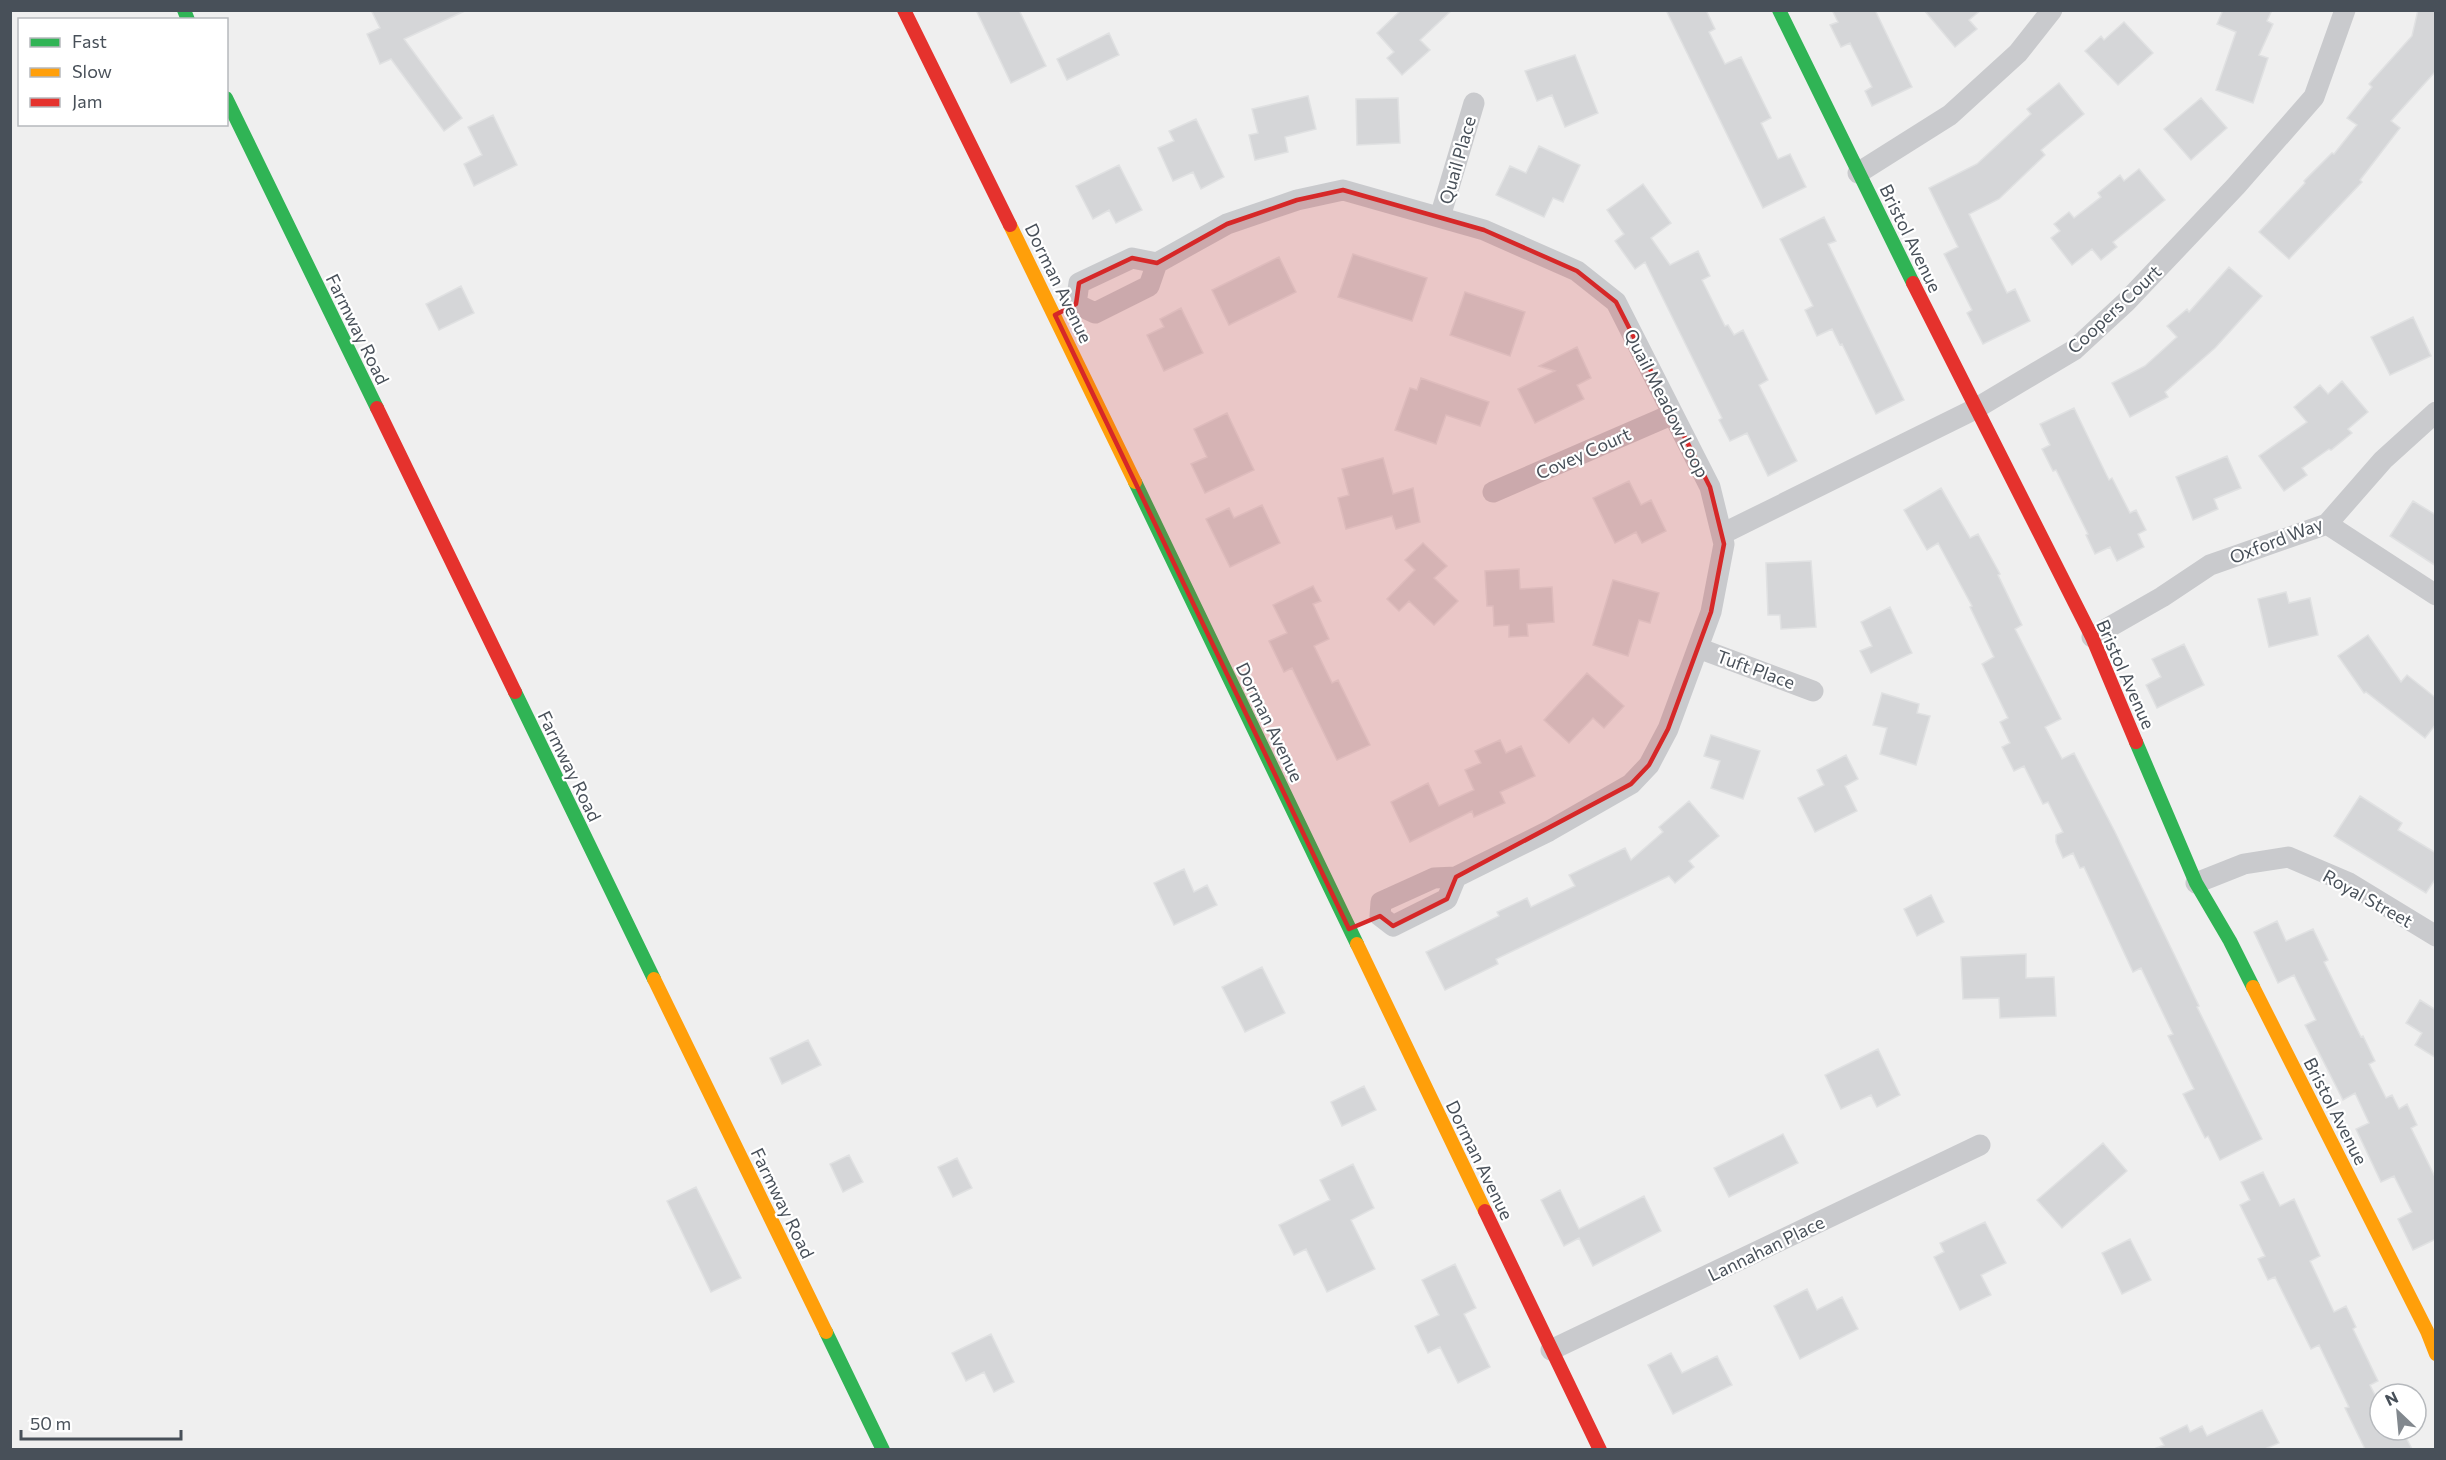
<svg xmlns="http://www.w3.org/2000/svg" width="2446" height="1460" font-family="Commissioner,sans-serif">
<rect width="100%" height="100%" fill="#efefef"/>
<path fill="#d5d6d8" stroke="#e0e1e2" stroke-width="1.5" d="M371,10H467L404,39L462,118L444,131L391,59L380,64L367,34L380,28Z
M976,10H1019L1046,66L1011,83Z
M1401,10H1452L1420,40L1430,50L1402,75L1387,58L1394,52L1377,33Z
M1666,10H1706L1715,29L1709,32L1725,64L1741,57L1771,118L1761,123L1778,159L1790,154L1806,187L1763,208Z
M1832,10H1875L1912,87L1872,106L1865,91L1872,87L1850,43L1841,47L1830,25L1838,22Z
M1924,10H1981L1969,20L1977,29L1955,47Z
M2223,10H2272L2267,21L2273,24L2259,55L2268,58L2253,103L2216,90L2236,32L2217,24Z
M2418,10H2435V72L2391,121L2400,128L2360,180L2362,182L2289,259L2259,232L2305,183L2304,181L2332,153L2334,154L2357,125L2347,118L2372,87L2369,84L2412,36Z
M2124,22L2153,53L2118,85L2085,51L2101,36L2104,40Z
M1109,33L1119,55L1067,80L1057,59Z
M1575,55L1598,113L1565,127L1552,95L1537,101L1525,71Z
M2059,83L2084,114L2041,150L2045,155L1999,199L1969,214L2007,293L2015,289L2030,321L1983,344L1967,313L1972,310L1944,254L1958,247L1929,188L1977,164L2031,114L2027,109Z
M1308,96L1316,129L1285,137L1288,152L1255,160L1249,135L1258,133L1252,109Z
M1398,98L1400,143L1357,145L1356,99Z
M2201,98L2227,128L2191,160L2164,129Z
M493,115L517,165L474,186L464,164L482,155L468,127Z
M1196,119L1224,177L1201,189L1193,172L1173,181L1158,148L1174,141L1169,131Z
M1539,146L1580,165L1563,202L1553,198L1544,217L1496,195L1510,166L1526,173Z
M1119,165L1142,210L1116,223L1109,210L1093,219L1076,186Z
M2139,169L2165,200L2113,242L2117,247L2101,260L2092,249L2072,265L2051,238L2060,231L2054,224L2069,212L2074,218L2101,197L2098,193L2120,175L2124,181Z
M1643,184L1671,223L1651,238L1670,265L1698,251L1710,276L1702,280L1725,326L1728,325L1734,335L1743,330L1768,380L1759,385L1797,461L1768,476L1747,433L1730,441L1719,420L1722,418L1645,262L1635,269L1615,241L1624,234L1607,210Z
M1824,217L1836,241L1828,244L1904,400L1876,414L1842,344L1840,345L1832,329L1817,336L1805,310L1813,306L1780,239Z
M1353,254L1427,278L1412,321L1338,297Z
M1279,257L1296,292L1229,325L1212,290Z
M2229,267L2262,296L2215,348L2165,392L2168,397L2130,417L2112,383L2145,366L2177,337L2167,326L2187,309L2189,312Z
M461,286L474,313L439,330L426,304Z
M1465,292L1525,312L1510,356L1450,335Z
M1181,308L1203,353L1164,371L1147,335L1164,327L1160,319Z
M2413,317L2431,356L2390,375L2371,337Z
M1577,347L1591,378L1577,385L1584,399L1535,423L1518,389L1555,371L1539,366Z
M1421,378L1489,402L1480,426L1446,415L1436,444L1395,430L1410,388L1417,390Z
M2342,381L2368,412L2348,429L2352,433L2331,450L2329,449L2302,468L2307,475L2284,491L2259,456L2307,422L2294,407L2320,385L2328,394Z
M2074,408L2109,480L2112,478L2130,513L2136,510L2146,530L2138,534L2144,547L2117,561L2110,547L2095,554L2086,535L2088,534L2056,470L2053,471L2042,449L2050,445L2040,424Z
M1227,413L1254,470L1205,493L1191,464L1207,457L1194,429Z
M2227,456L2241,488L2214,499L2218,509L2193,520L2176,477Z
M1383,458L1393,494L1413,488L1420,522L1396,529L1392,516L1346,529L1338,498L1349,495L1342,469Z
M1629,481L1641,505L1651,500L1666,531L1642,543L1636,532L1615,543L1593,498Z
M1941,488L1970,538L1978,534L2000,574L1998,575L2022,625L2015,629L2061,719L2045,727L2062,759L2074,753L2115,832L2199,1006L2197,1007L2262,1139L2220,1160L2208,1136L2205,1138L2183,1094L2194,1089L2168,1036L2173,1034L2141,968L2133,972L2084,867L2080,868L2073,853L2063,858L2056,842V835L2063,832L2048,802L2043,804L2024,766L2014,771L2002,747L2010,743L2000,722L2008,718L1982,664L1994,657L1970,607L1972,606L1938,543L1927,550L1904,510Z
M2413,501L2436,515V566L2390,536Z
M1262,505L1280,543L1230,567L1206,519L1229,508L1234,518Z
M1423,543L1447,566L1434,578L1458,601L1434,625L1409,601L1399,611L1387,599L1415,570L1405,560Z
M1811,561L1816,627L1781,629L1780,615H1768L1766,563Z
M1519,569L1520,589L1552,587L1554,622L1527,624L1528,636L1509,637V625L1494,626L1493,606H1487L1485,571Z
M1613,580L1659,593L1650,623L1639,620L1628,656L1593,645Z
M1313,586L1321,601L1313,604L1329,639L1314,646L1332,683L1338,680L1370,745L1337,760L1292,668L1284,672L1269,641L1287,633L1273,605Z
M2286,592L2289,603L2310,598L2318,635L2269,647L2258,599Z
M1890,607L1912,653L1871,673L1860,651L1872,646L1861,622Z
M2368,635L2401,682L2407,675L2436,698V724L2425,738L2366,692L2364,693L2338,656Z
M2184,644L2204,685L2157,708L2146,685L2161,677L2152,659Z
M1587,673L1624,706L1604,728L1593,718L1569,743L1544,720Z
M1882,693L1919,704L1917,713L1930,716L1916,765L1880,754L1887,728L1873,725Z
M1711,735L1760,751L1743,799L1711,788L1720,761L1704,756Z
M1500,740L1506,753L1521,746L1535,776L1500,792L1505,803L1474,817L1472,811L1410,842L1391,802L1428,783L1439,806L1474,790L1465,770L1481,763L1475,751Z
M1846,755L1858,779L1845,786L1857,811L1815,832L1798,798L1824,785L1817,770Z
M2360,796L2402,823L2398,830L2436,853V878L2426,893L2334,836Z
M1689,801L1719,836L1689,861L1694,867L1675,883L1669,876L1496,959L1498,964L1445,990L1426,952L1499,916L1497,912L1527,898L1531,907L1575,886L1569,875L1625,848L1631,860L1663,832L1659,827Z
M1184,869L1194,892L1207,885L1217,905L1174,925L1154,883Z
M1931,895L1944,922L1917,936L1904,909Z
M2277,921L2286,941L2313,929L2328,960L2324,962L2361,1037L2363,1036L2375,1061L2369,1064L2386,1098L2392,1095L2399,1109L2407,1104L2417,1125L2411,1128L2436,1179V1239L2413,1250L2398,1219L2412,1212L2394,1176L2381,1182L2356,1129L2369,1123L2355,1093L2343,1100L2305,1025L2316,1020L2294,975L2278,983L2254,932Z
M2026,954V978L2054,977L2056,1016L2000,1018L1999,998L1963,999L1961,957Z
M1262,967L1285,1013L1245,1032L1222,987Z
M2420,1000L2436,1010V1058L2415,1045L2422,1033L2406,1023Z
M808,1040L821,1065L782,1084L770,1058Z
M1878,1049L1900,1095L1877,1107L1871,1095L1841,1109L1825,1075Z
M1364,1086L1376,1110L1342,1126L1331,1102Z
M1783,1134L1798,1163L1729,1197L1714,1168Z
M2103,1143L2127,1171L2062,1228L2037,1200Z
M849,1155L863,1182L843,1192L830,1164Z
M957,1158L972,1188L953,1197L938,1167Z
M1353,1164L1374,1208L1351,1220L1375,1269L1327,1292L1306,1249L1294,1255L1279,1225L1330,1200L1320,1180Z
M2263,1172L2280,1206L2294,1199L2320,1256L2310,1261L2334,1312L2346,1306L2356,1327L2353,1329L2378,1381L2370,1385L2380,1405V1430H2402L2412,1449H2365L2345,1408L2349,1407L2319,1345L2311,1349L2275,1277L2268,1280L2258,1259L2265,1256L2240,1205L2250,1200L2241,1182Z
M696,1187L741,1278L711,1292L667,1201Z
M1560,1190L1579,1229L1644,1196L1661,1231L1593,1266L1579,1238L1564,1246L1541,1200Z
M1985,1222L2006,1263L1981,1275L1991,1295L1960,1310L1934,1257L1944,1252L1940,1243Z
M2130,1239L2151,1280L2122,1294L2102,1253Z
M1455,1264L1476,1308L1464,1314L1490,1367L1458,1383L1440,1347L1428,1353L1415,1326L1439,1315L1422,1280Z
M1807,1289L1817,1310L1842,1297L1858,1329L1800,1359L1774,1306Z
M991,1334L1014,1382L994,1392L984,1372L966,1381L952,1353Z
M1671,1353L1682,1373L1717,1356L1732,1385L1673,1414L1648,1365Z
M2262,1410L2279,1443L2265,1449H2154L2164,1445L2160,1438L2187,1425L2190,1432L2202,1426L2207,1436Z"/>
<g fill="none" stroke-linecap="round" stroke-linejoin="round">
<path stroke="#c9cacd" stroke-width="21" d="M1858,173L1950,115L2018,53L2052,10
M1440,217L1474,103
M1132,258L1157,263L1149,286L1095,313L1076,304L1079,283Z
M1157,263L1227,224L1297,200L1343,190L1484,230L1577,271L1616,302L1710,487L1724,544L1711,612L1668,729L1649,765L1631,784L1549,831L1456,877
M1493,492L1673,414
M2327,524L2436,595
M1722,534L1975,409L2074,350L2126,302L2236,186L2314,97L2345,10
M2092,637L2162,597L2210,565L2327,524L2383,460L2436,412
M1698,648L1813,691
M1456,877L1447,899L1393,926L1380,916L1381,902L1434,878Z
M2196,883L2244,864L2288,857L2349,883L2436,936
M1551,1350L1980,1145"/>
<path stroke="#30b455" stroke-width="14" d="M184,10L188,20
M1779,10L1913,283
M226,98L377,408
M1135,482L1357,944
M515,692L654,979
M2136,742L2196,883L2230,941L2253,987
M826,1332L883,1450"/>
<path stroke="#ff9f0a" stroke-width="14" d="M1010,225L1135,482
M1357,944L1485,1211
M654,979L826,1332
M2253,987L2427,1331L2436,1354"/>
<path stroke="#e5322d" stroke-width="14" d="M904,10L1010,225
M1913,283L2092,637L2136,742
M377,408L515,692
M1485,1211L1600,1450"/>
</g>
<path fill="#d62828" fill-opacity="0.2" stroke="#d62828" stroke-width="4.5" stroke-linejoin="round" d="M1343,190L1484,230L1577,271L1616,302L1710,487L1724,544L1711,612L1668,729L1649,765L1631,784L1456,877L1447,899L1393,926L1380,916L1349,929L1055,315L1076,304L1079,283L1132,258L1157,263L1227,224L1297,200Z"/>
<g text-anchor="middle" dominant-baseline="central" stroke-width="4.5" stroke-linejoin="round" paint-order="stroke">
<g font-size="18" fill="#485059" stroke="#fff">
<text transform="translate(1457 160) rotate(-74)">Quail Place</text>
<text transform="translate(1911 238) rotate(64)">Bristol Avenue</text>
<text transform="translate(1059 283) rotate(64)">Dorman Avenue</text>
<text transform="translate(2114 309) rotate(-43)">Coopers Court</text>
<text transform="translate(358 329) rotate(64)">Farmway Road</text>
<text transform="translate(1667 403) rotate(63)">Quail Meadow Loop</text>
<text transform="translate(1583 453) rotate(-24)">Covey Court</text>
<text transform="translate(2276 540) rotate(-21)">Oxford Way</text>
<text transform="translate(1756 669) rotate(20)">Tuft Place</text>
<text transform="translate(2126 674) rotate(66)">Bristol Avenue</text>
<text transform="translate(1270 722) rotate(64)">Dorman Avenue</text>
<text transform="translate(570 766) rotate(64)">Farmway Road</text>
<text transform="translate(2368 898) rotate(29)">Royal Street</text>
<text transform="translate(2336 1111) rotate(63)">Bristol Avenue</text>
<text transform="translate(1480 1160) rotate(64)">Dorman Avenue</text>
<text transform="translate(783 1203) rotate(64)">Farmway Road</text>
<text transform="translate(1766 1248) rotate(-26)">Lannahan Place</text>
</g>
</g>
<rect width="2446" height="1460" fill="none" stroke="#485059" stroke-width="24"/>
<rect x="18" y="18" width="210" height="108" fill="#ffffff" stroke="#b6b9bd" stroke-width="1.5"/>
<rect x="30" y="38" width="30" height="9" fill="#30b455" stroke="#b6b9bd" stroke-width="1.5"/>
<text x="72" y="48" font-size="18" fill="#485059">Fast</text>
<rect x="30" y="68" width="30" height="9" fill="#ff9f0a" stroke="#b6b9bd" stroke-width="1.5"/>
<text x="72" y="78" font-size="18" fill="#485059">Slow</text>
<rect x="30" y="98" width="30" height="9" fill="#e5322d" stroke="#b6b9bd" stroke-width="1.5"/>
<text x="72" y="108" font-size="18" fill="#485059">Jam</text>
<g transform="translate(2398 1412) rotate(334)"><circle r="28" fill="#ffffff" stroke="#b6b9bd" stroke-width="1.5"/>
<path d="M0-4.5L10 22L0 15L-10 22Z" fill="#82888e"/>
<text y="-9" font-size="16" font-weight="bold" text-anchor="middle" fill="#485059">N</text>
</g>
<path d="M21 1430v9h160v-9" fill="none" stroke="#485059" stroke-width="3"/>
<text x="30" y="1430" font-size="18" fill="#485059" stroke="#ffffff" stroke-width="4.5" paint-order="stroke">50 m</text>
</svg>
